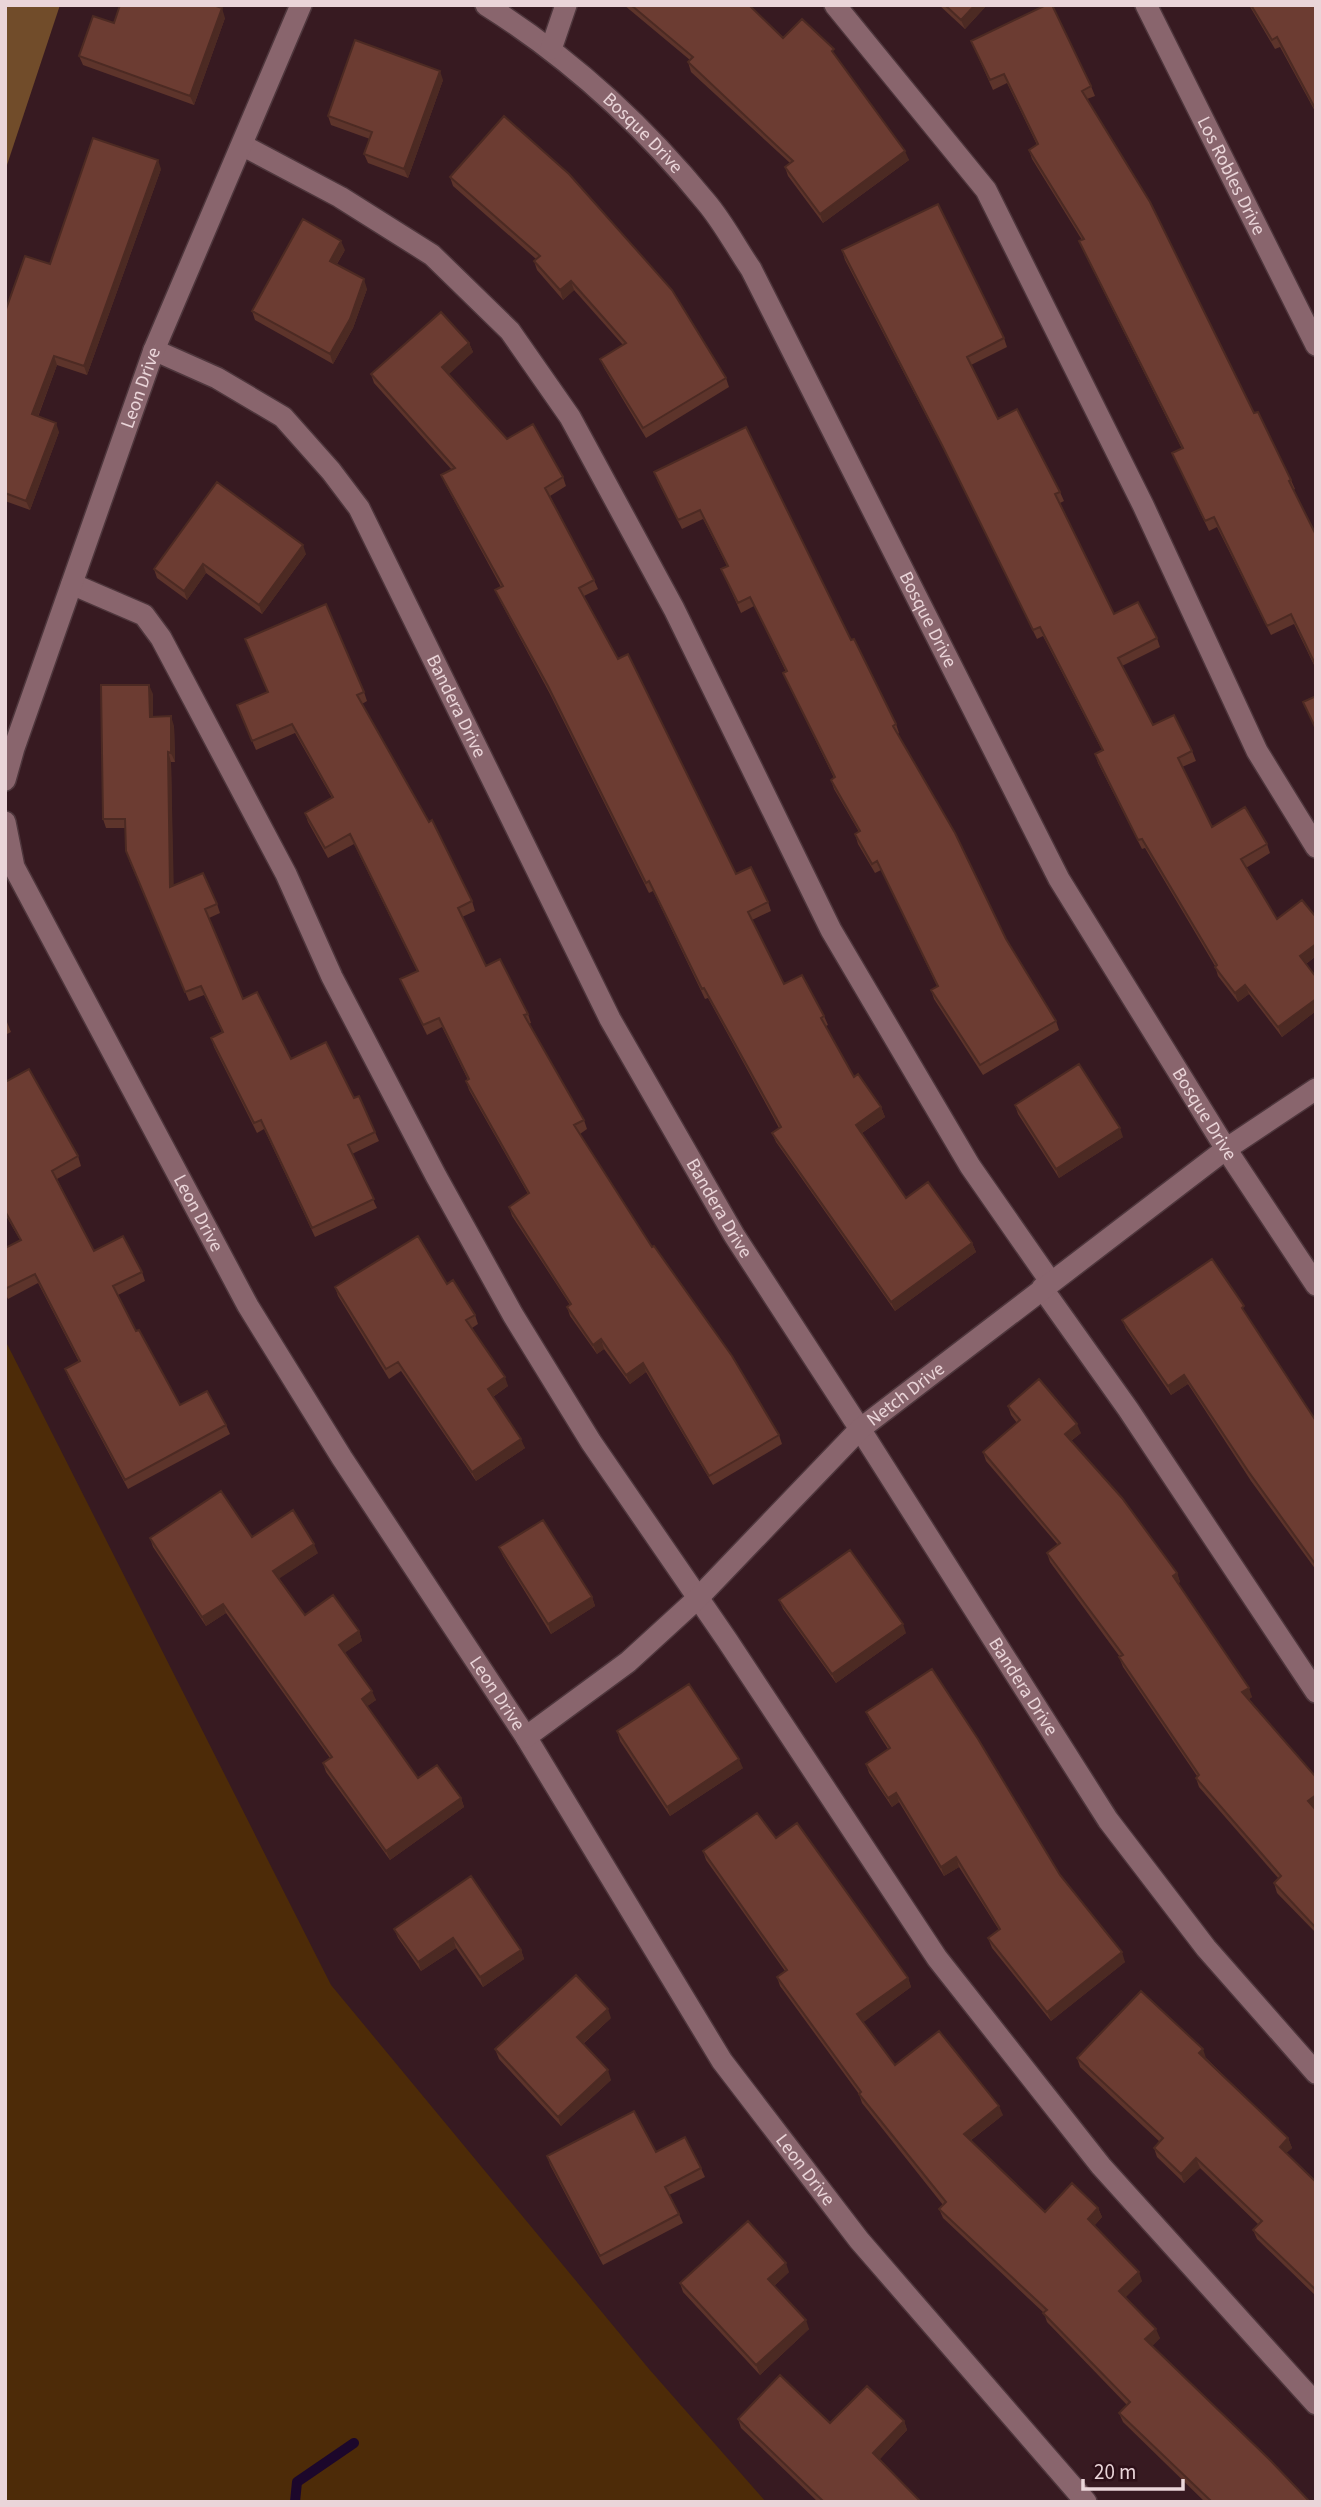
<svg xmlns="http://www.w3.org/2000/svg" width="1321" height="2507" font-family="'Source Sans 3',sans-serif">
<rect width="100%" height="100%" fill="#371a21"/>
<path fill="#4d2b08" d="M5,1340L331,1985L649,2369L766,2502H5Z"/>
<path fill="#714c2a" d="M5,5H60L5,171Z"/>
<g fill="none" stroke-linecap="round" stroke-linejoin="round">
<path stroke="#1c072b" stroke-width="10" d="M295,2502L297,2482L354,2443"/>
<defs>
<g id="minor">
<path id="s1" d="M486,5C570,58 644,126 706,202C723,222 736,247 751,269L1059,879L1226,1149L1316,1285"/>
<path d="M835,5L986,190L1143,505L1257,751L1316,847"/>
<path id="s2" d="M1146,5L1316,345"/>
<path d="M551,49L566,5"/>
<path d="M242,145L340,197L432,255L510,331L570,417L674,609L831,930L970,1166L1050,1281"/>
<path id="s3" d="M154,350L217,378L283,417L331,471L359,508L610,1019L734,1235L860,1429L1108,1820L1206,1948L1316,2073"/>
<path d="M72,584L144,615L161,638L286,874L332,977L436,1176L513,1315L591,1442L727,1640L937,1958L1101,2166L1316,2404"/>
<path id="s4" d="M5,780L14,748L154,350L301,5"/>
<path id="s5" d="M5,822L14,867L248,1306L342,1458L526,1737L722,2061L859,2240L1086,2502"/>
<path d="M1042,1288L1128,1409L1316,1692"/>
<path id="s6" d="M526,1737L628,1662L698,1598L860,1429L1226,1149L1316,1089"/>
</g>
</defs>
<use href="#minor" stroke="#4e363c" stroke-width="24"/>
<use href="#minor" stroke="#89656d" stroke-width="21"/>
</g>
<path fill="#5d342b" d="M624,5H749L783,38L837,58L909,160L823,223L788,176L785,167L790,163L691,72L688,62L690,60Z
M939,5H987L965,29Z
M1249,5H1316V113L1280,47L1275,49Z
M225,18L194,105L83,65L79,56L114,23Z
M971,41L1091,86L1095,96L1087,99L1254,413L1291,480L1295,489L1293,490L1316,535V669L1294,624L1271,635L1217,527L1209,531L1176,462L1172,453L1182,449L1083,250L1079,241L1082,240L1032,159L1029,150L1037,145L1007,83L993,90Z
M443,80L408,178L368,163L364,154L370,139L331,125L328,116Z
M161,169L87,375L57,365L38,417L59,432L30,510L5,501V312L50,264Z
M450,177L726,378L729,387L646,438L604,368L600,359L623,345L574,290L563,300L537,270L534,261L536,259L453,186Z
M345,250L337,264L367,289L353,328L333,364L255,320L252,311Z
M842,250L1004,338L1007,347L971,365L998,419L1060,492L1064,501L1060,503L1114,614L1157,638L1160,647L1122,666L1153,725L1192,751L1196,761L1182,767L1212,827L1267,844L1270,853L1246,868L1277,919L1316,917V956L1306,964L1316,977V1011L1282,1037L1249,994L1238,1002L1218,976L1215,966L1145,848L1142,849L1098,763L1095,754L1102,750L1043,636L1037,639L947,456L845,260Z
M469,343L473,352L448,374L507,439L563,477L566,486L550,496L594,580L598,589L584,596L736,874L768,902L771,911L752,920L784,984L824,1016L828,1025L826,1026L854,1077L881,1107L885,1117L862,1133L906,1198L972,1243L976,1252L895,1311L776,1142L772,1133L779,1128L708,998L705,999L653,891L649,893L551,696L499,599L495,590L501,587L445,484L441,475L452,470L374,383L371,374Z
M746,427L851,640L896,724L899,733L897,734L1006,939L1056,1021L1059,1030L983,1075L934,999L931,990L937,986L881,870L875,873L858,844L855,834L859,832L834,789L831,780L834,778L787,682L783,673L786,672L754,606L741,613L721,569L727,566L703,519L682,529L658,482L654,472Z
M306,554L262,614L206,573L187,600L157,578L154,569Z
M245,639L364,692L367,701L362,704L472,901L475,911L462,917L486,966L528,1014L531,1023L529,1024L584,1120L587,1129L580,1134L652,1247L779,1435L782,1444L713,1485L646,1372L630,1384L604,1349L597,1354L570,1316L567,1307L570,1305L512,1216L509,1207L528,1194L469,1090L466,1081L468,1080L442,1027L427,1035L404,988L400,979L417,971L354,844L328,858L308,822L305,813L332,798L295,733L256,750L237,705L268,692Z
M153,694V717L174,726L175,762H171L173,885L217,904L220,913L209,918L243,999L291,1059L354,1098L375,1132L379,1141L352,1154L377,1208L315,1237L264,1129L257,1133L214,1047L211,1038L222,1032L204,995L189,1001L129,860L125,828H106L103,819Z
M5,1017L11,1032L5,1035Z
M5,1082L78,1156L81,1166L57,1179L94,1251L142,1272L145,1281L118,1295L136,1331L180,1405L226,1425L230,1434L128,1489L69,1379L65,1369L79,1362L38,1283L8,1299L5,1293V1248L20,1240L5,1214Z
M1015,1105L1123,1137L1059,1178L1018,1114Z
M447,1284L475,1315L478,1324L472,1328L508,1386L493,1397L525,1448L476,1481L401,1371L389,1379L338,1296L335,1287Z
M1247,1316L1316,1421V1570L1251,1481L1188,1384L1171,1395L1126,1329L1122,1320Z
M1008,1406L1081,1433L1071,1441L1177,1573L1180,1582L1178,1583L1252,1697L1249,1699L1316,1777V1807L1314,1808L1316,1810V1933L1277,1893L1274,1883L1279,1879L1199,1787L1196,1778L1197,1776L1123,1667L1119,1657H1120L1050,1562L1047,1553L1058,1545L986,1461L983,1452L1017,1423L1011,1415Z
M252,1537L318,1553L279,1578L305,1615L359,1631L362,1641L345,1652L376,1700L367,1706L418,1778L461,1798L464,1807L390,1860L326,1772L323,1763L330,1758L226,1613L206,1626L153,1547L150,1538Z
M499,1547L592,1597L595,1606L551,1634L503,1556Z
M779,1600L906,1633L836,1683L783,1609Z
M866,1712L1060,1875L1125,1962L1051,2021L992,1948L988,1938L999,1930L959,1867L944,1876L899,1802L892,1807L869,1773L866,1764L888,1749L870,1721Z
M617,1731L743,1768L670,1816L620,1741Z
M776,1838L908,1978L911,1987L863,2022L895,2065L1003,2115L970,2141L1045,2212L1098,2208L1102,2217L1094,2226L1142,2281L1125,2297L1160,2338L1152,2346L1310,2502H1205L1123,2422L1119,2413L1127,2405L1047,2322L1044,2313L943,2218L939,2209L943,2205L862,2103L859,2094L780,1986L777,1977L785,1971L706,1860L703,1851Z
M394,1929L521,1950L524,1959L483,1987L456,1948L421,1971L398,1938Z
M611,2018L583,2044L611,2080L561,2126L499,2059L495,2049Z
M1077,2058H1206L1288,2138L1292,2148L1286,2153L1316,2182V2296L1257,2239L1253,2230L1259,2225L1200,2168L1184,2183L1157,2157L1154,2148L1160,2142L1080,2067Z
M656,2152L701,2168L705,2177L669,2195L679,2214L683,2223L603,2265L550,2165L547,2156Z
M789,2272L774,2286L809,2329L760,2375L683,2292L680,2283Z
M738,2419L830,2423L904,2421L907,2430L879,2460L921,2502H818L741,2428Z"/>
<path fill="#4c2a23" d="M975,5H987L965,29L961,20Z
M222,8L225,18L194,105L190,96Z
M440,71L443,80L408,178L404,169Z
M905,151L909,160L823,223L820,214Z
M158,160L161,169L87,375L84,366Z
M341,241L345,250L333,270L330,261Z
M364,279L367,289L353,328L333,364L330,354Z
M571,281L574,290L563,300L560,290Z
M469,343L473,352L446,377L442,367Z
M54,356L57,365L35,424L32,414Z
M56,423L59,432L30,510L26,501Z
M303,545L306,554L262,614L259,605Z
M203,564L206,573L187,600L184,591Z
M149,685L153,694V726L150,717Z
M171,716L174,726L175,762L171,753Z
M168,752L171,762L174,896L170,887Z
M1316,944V956L1303,966L1300,956Z
M1245,985L1249,994L1238,1002L1235,993Z
M1316,999V1011L1282,1037L1278,1027Z
M881,1107L885,1117L860,1134L856,1125Z
M1120,1128L1123,1137L1059,1178L1056,1169Z
M972,1243L976,1252L895,1311L891,1302Z
M601,1339L604,1349L597,1354L593,1345Z
M643,1363L646,1372L630,1384L626,1375Z
M1184,1375L1188,1384L1171,1395L1168,1386Z
M505,1377L508,1386L491,1398L488,1389Z
M1077,1424L1081,1433L1068,1443L1065,1434Z
M521,1439L525,1448L476,1481L472,1472Z
M314,1544L318,1553L277,1580L273,1571Z
M1177,1573L1180,1582L1176,1585L1173,1576Z
M592,1597L595,1606L551,1634L548,1624Z
M223,1604L226,1613L206,1626L202,1617Z
M903,1624L906,1633L836,1683L832,1674Z
M359,1631L362,1641L343,1654L339,1645Z
M1249,1688L1252,1697L1246,1701L1242,1692Z
M372,1691L376,1700L365,1708L362,1699Z
M739,1759L743,1768L670,1816L667,1807Z
M896,1793L899,1802L892,1807L888,1798Z
M1316,1795V1807L1311,1811L1308,1801Z
M461,1798L464,1807L390,1860L386,1851Z
M956,1857L959,1867L944,1876L941,1867Z
M453,1938L456,1948L421,1971L418,1962Z
M521,1950L524,1959L483,1987L480,1977Z
M1122,1952L1125,1962L1051,2021L1047,2012Z
M908,1978L911,1987L861,2024L857,2014Z
M608,2009L611,2018L580,2046L577,2037Z
M1203,2049L1206,2058L1202,2062L1199,2053Z
M608,2070L611,2080L561,2126L558,2117Z
M999,2106L1003,2115L967,2143L964,2134Z
M1288,2138L1292,2148L1283,2156L1280,2147Z
M1196,2158L1200,2168L1184,2183L1181,2174Z
M1098,2208L1102,2217L1091,2229L1088,2219Z
M786,2263L789,2272L772,2288L768,2279Z
M1139,2272L1142,2281L1123,2300L1119,2291Z
M806,2320L809,2329L760,2375L756,2365Z
M1156,2329L1160,2338L1149,2349L1145,2339Z
M904,2421L907,2430L876,2463L873,2453Z"/>
<path fill="#6c3c32" stroke="#4c2a23" stroke-width="2" d="M120,5H213L222,8L190,96L79,56L93,16L114,23Z
M631,5H749L783,38L802,19L834,49L832,51L905,151L820,214L785,167L793,161L688,62L693,57Z
M945,5H975L961,20Z
M1046,5H1052L1091,86L1082,91L1150,202L1254,413L1258,412L1291,480L1289,481L1316,535V666L1291,614L1267,626L1214,517L1205,521L1172,453L1183,448L1079,241L1084,239L1029,150L1038,144L1004,74L990,80L971,41Z
M1251,5H1316V110L1277,37L1272,40Z
M355,40L440,71L404,169L364,154L372,132L328,116Z
M504,116L569,174L672,290L726,378L643,428L600,359L626,343L571,281L560,290L534,261L540,256L450,177Z
M93,138L158,160L84,366L54,356L32,414L56,423L26,501L5,493V312L25,256L50,264Z
M938,204L1004,338L967,357L998,419L1017,409L1060,492L1055,494L1114,614L1138,602L1157,638L1118,658L1153,725L1174,715L1192,751L1178,758L1212,827L1245,807L1267,844L1241,859L1277,919L1302,900L1316,917V944L1300,956L1316,977V999L1278,1027L1245,985L1235,993L1215,967L1217,965L1142,839L1138,840L1095,754L1103,750L1040,627L1033,630L943,447L842,250Z
M303,219L341,241L330,261L364,279L350,319L330,354L252,311Z
M441,312L469,343L442,367L507,439L533,424L563,477L545,488L594,580L579,588L618,659L628,654L736,874L751,867L768,902L748,912L784,984L802,975L824,1016L821,1018L854,1077L858,1074L881,1107L856,1125L906,1198L928,1182L972,1243L891,1302L772,1133L781,1127L704,988L702,989L649,881L646,883L548,686L495,590L503,586L441,475L455,468L371,374Z
M746,427L851,640L854,639L896,724L893,726L955,833L1006,939L1056,1021L980,1065L931,990L938,986L877,861L872,864L855,834L860,831L831,780L835,777L783,673L787,671L750,597L738,603L721,569L728,566L700,510L678,520L654,472Z
M217,482L303,545L259,605L203,564L184,591L154,569Z
M326,604L364,692L357,695L429,822L432,820L472,901L458,908L486,966L500,959L528,1014L524,1015L584,1120L574,1125L652,1247L654,1246L732,1356L779,1435L709,1476L643,1363L626,1375L601,1339L593,1345L567,1307L571,1304L509,1207L529,1193L466,1081L469,1079L439,1018L423,1025L400,979L418,971L350,834L325,848L305,813L333,797L292,724L252,741L237,705L268,692L245,639Z
M101,685H149L150,717L171,716V753L168,752L170,887L203,873L217,904L205,909L243,999L257,992L291,1059L326,1042L354,1098L359,1096L375,1132L348,1145L374,1199L312,1228L261,1120L254,1123L211,1038L223,1032L201,986L185,992L126,851L125,819H103Z
M1316,696V729L1303,702Z
M1079,1064L1120,1128L1056,1169L1015,1105Z
M29,1069L78,1156L52,1171L94,1251L123,1236L142,1272L113,1286L136,1331L139,1330L180,1405L207,1391L226,1425L125,1480L65,1369L80,1361L35,1274L5,1289V1248L21,1240L5,1211V1082Z
M418,1236L447,1284L453,1280L475,1315L466,1320L505,1377L488,1389L521,1439L472,1472L398,1362L386,1369L335,1287Z
M1212,1259L1244,1306L1242,1308L1316,1421V1565L1248,1471L1184,1375L1168,1386L1122,1320Z
M1039,1379L1077,1424L1065,1434L1122,1498L1177,1573L1173,1576L1249,1688L1242,1692L1316,1777V1795L1308,1801L1316,1810V1928L1274,1883L1281,1876L1196,1778L1199,1775L1119,1657L1123,1655L1047,1553L1060,1543L983,1452L1020,1420L1008,1406Z
M221,1491L252,1537L293,1510L314,1544L273,1571L305,1615L333,1595L359,1631L339,1645L372,1691L362,1699L418,1778L437,1765L461,1798L386,1851L323,1763L332,1757L223,1604L202,1617L150,1538Z
M543,1520L592,1597L548,1624L499,1547Z
M850,1550L903,1624L832,1674L779,1600Z
M932,1669L978,1739L1060,1875L1122,1952L1047,2012L988,1938L1000,1929L956,1857L941,1867L896,1793L888,1798L866,1764L890,1748L866,1712Z
M689,1684L739,1759L667,1807L617,1731Z
M757,1813L776,1838L797,1823L908,1978L857,2014L895,2065L939,2031L999,2106L964,2134L1045,2212L1072,2183L1098,2208L1088,2219L1139,2272L1119,2291L1156,2329L1145,2339L1269,2459L1310,2502H1212L1119,2413L1130,2402L1043,2313L1047,2310L939,2209L946,2202L859,2094L861,2092L777,1977L787,1970L703,1851Z
M471,1876L521,1950L480,1977L453,1938L418,1962L394,1929Z
M576,1975L608,2009L577,2037L608,2070L558,2117L495,2049Z
M1141,1991L1203,2049L1199,2053L1288,2138L1280,2147L1316,2182V2290L1253,2230L1262,2221L1196,2158L1181,2174L1154,2148L1163,2138L1077,2058Z
M634,2111L656,2152L685,2137L701,2168L665,2187L679,2214L600,2256L547,2156Z
M748,2221L786,2263L768,2279L806,2320L756,2365L680,2283Z
M780,2375L830,2423L867,2386L904,2421L873,2453L921,2502H824L738,2419Z"/>
<g text-anchor="middle" dominant-baseline="central" stroke-width="7" stroke-linejoin="round" paint-order="stroke">
<g font-size="19" fill="#ead5d9" stroke="#2d1018">
<text stroke="none"><textPath href="#s1" startOffset="203">Bosque Drive</textPath></text>
<text stroke="none"><textPath href="#s2" startOffset="191">Los Robles Drive</textPath></text>
<text stroke="none"><textPath href="#s4" startOffset="415">Leon Drive</textPath></text>
<text stroke="none"><textPath href="#s1" startOffset="770">Bosque Drive</textPath></text>
<text stroke="none"><textPath href="#s3" startOffset="485">Bandera Drive</textPath></text>
<text stroke="none"><textPath href="#s1" startOffset="1337">Bosque Drive</textPath></text>
<text stroke="none"><textPath href="#s3" startOffset="1052">Bandera Drive</textPath></text>
<text stroke="none"><textPath href="#s5" startOffset="438">Leon Drive</textPath></text>
<text stroke="none"><textPath href="#s6" startOffset="513">Netch Drive</textPath></text>
<text stroke="none"><textPath href="#s3" startOffset="1619">Bandera Drive</textPath></text>
<text stroke="none"><textPath href="#s5" startOffset="1004">Leon Drive</textPath></text>
<text stroke="none"><textPath href="#s5" startOffset="1572">Leon Drive</textPath></text>
</g>
</g>
<rect width="1321" height="2507" fill="none" stroke="#ead5d9" stroke-width="14"/>
<path d="M1083 2479v10h100v-10" fill="none" stroke="#ead5d9" stroke-width="3.5"/>
<text x="1094" y="2479" font-size="21" fill="#ead5d9" stroke="#2d1018" stroke-width="5" paint-order="stroke">20 m</text>
</svg>
